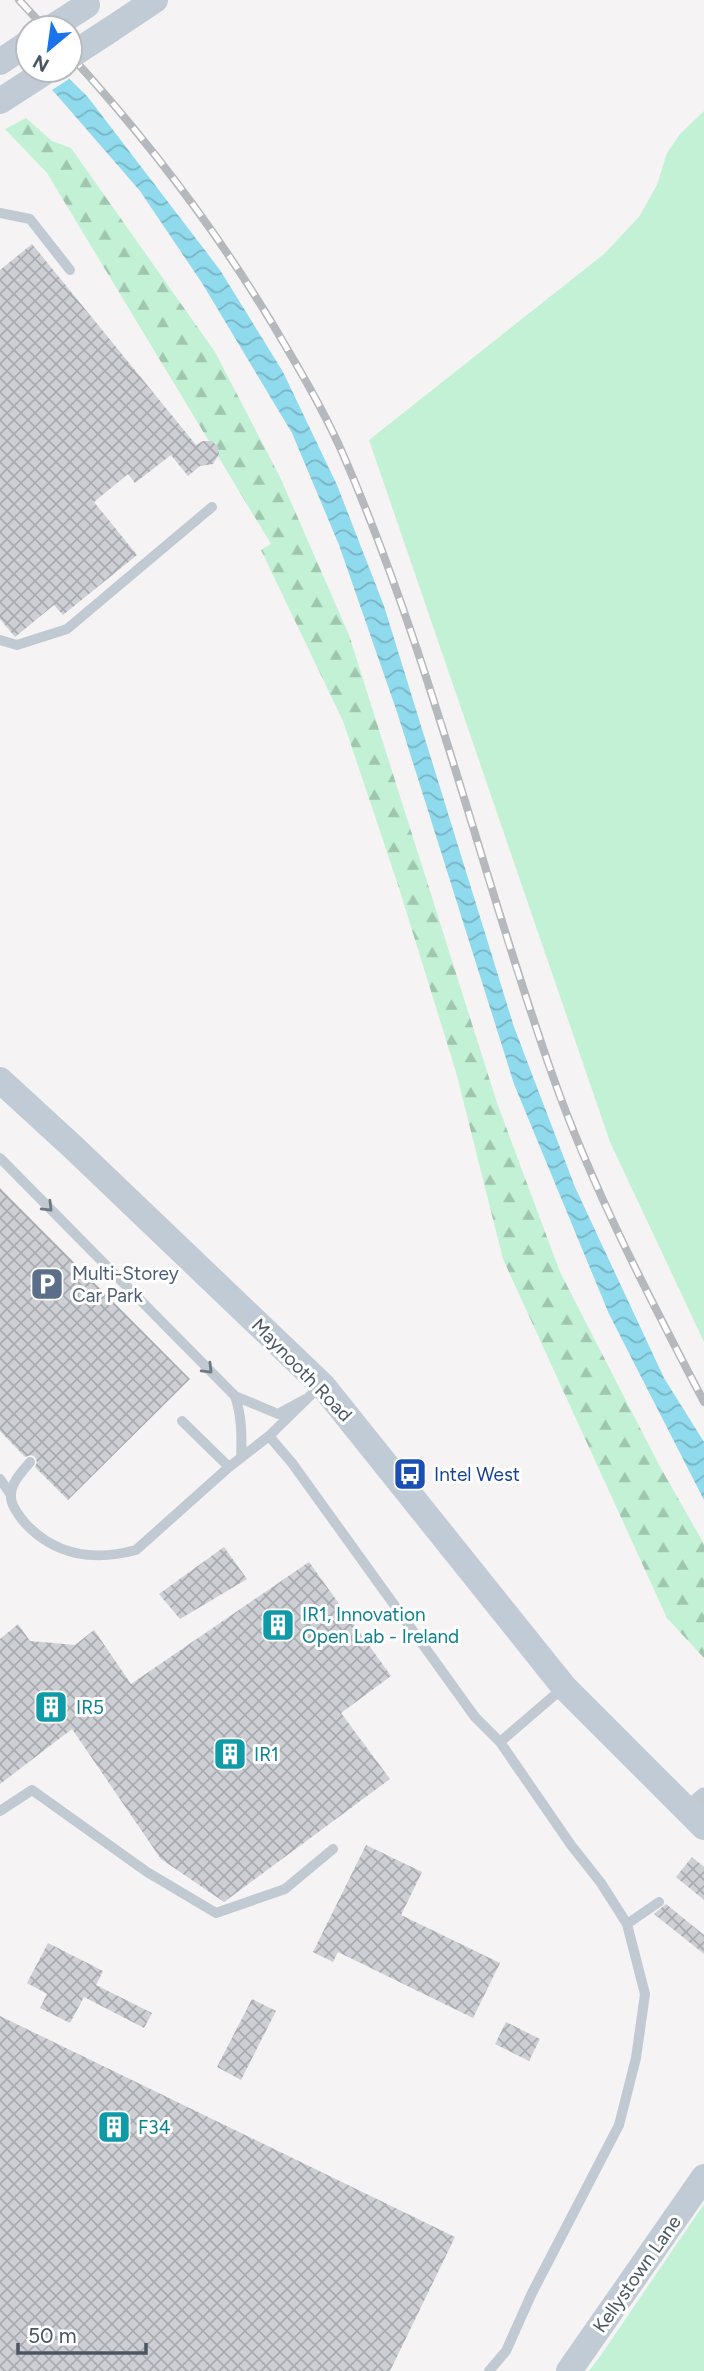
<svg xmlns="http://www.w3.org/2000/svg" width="704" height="2371" font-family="Figtree,sans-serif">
<defs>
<pattern id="forest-firs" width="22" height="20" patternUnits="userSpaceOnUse" patternTransform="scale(1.75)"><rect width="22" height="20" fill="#c3f1d5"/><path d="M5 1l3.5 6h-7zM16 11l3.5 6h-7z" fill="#a0c6b0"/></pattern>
<pattern id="water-waves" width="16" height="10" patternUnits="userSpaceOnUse" patternTransform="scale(1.75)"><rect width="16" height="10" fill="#90daee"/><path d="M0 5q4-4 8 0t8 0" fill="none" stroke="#78b4c4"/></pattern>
<pattern id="building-cross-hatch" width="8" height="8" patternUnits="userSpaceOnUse" patternTransform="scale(1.75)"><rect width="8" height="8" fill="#cdcfd5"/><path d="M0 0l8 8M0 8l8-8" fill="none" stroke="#a8abb0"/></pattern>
</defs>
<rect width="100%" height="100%" fill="#f5f3f3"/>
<path fill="#c3f1d5" d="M704,111V1342L610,1142L369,440L604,254L639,217L657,185L667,153L680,134Z
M704,2204V2371H589L601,2355Z"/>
<path fill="url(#forest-firs)" d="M26,118L52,141L71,148L215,352L280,477L349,635L497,1103L560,1272L658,1463L704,1544V1658L667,1618L503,1259L456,1072L399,888L343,721L261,550L271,544L47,173L5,129Z"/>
<path fill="url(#water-waves)" d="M31,70H60L87,96L220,270L283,372L337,485L384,606L514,1027L575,1187L664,1378L704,1442V1500L609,1314L514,1084L397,712L339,545L292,433L202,283L140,191L55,93Z"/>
<path fill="#f5f3f3" d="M22,27L28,34V70H65L72,77L49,92L0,45V42Z"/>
<path fill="url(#building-cross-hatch)" d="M32,244L196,445L203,441H212L218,447L219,454L213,464L200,466L188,476L171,455L135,483L128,474L94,502L137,555L63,615L54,605L15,637L0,619V270Z
M0,1188L190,1379L68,1500L35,1467L37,1462L35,1457L31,1455L25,1457L0,1431Z
M224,1547L247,1579L180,1619L159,1594Z
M309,1562L391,1676L341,1713L390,1779L224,1902L161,1859L72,1729L0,1784V1639L18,1624L30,1641L75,1645L94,1630L131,1684Z
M366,1845L422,1872L401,1915L500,1963L473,2018L338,1952L333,1962L313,1952Z
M692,1857L704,1867V1900L676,1877Z
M666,1904L704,1935V1954L654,1914Z
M48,1943L103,1971L96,1985L152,2013L144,2028L84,1997L70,2023L40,2008L47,1994L27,1983Z
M252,1999L276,2011L241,2080L217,2067Z
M0,2016L455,2237L390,2371H0Z
M506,2022L540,2039L529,2061L495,2044Z"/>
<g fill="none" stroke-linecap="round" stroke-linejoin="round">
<path stroke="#c1cad2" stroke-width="10" d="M0,213L30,219L70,270
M0,640L17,645L67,629L212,507
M0,1158L235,1396C242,1417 242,1437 241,1458
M235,1396L278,1414L306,1399
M182,1421L229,1467
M269,1436L314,1392
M30,1462C23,1471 11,1482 11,1495C10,1505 19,1516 25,1523C55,1556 95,1561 136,1550L229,1467L269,1436L292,1463L475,1717L500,1742
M0,1479L11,1495
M0,1811L32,1790L147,1872L216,1913L285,1889L333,1849
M627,1924L659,1902
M489,2371L506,2351L532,2293L619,2125L636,2058L645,1994L627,1924L601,1883L571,1845L500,1742L564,1687"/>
<path stroke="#c1cad2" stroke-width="19" d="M687,1812L704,1797"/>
<path stroke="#c1cbd6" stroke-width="26" d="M110,30L155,0
M0,62L28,43
M0,101L48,70
M0,1080L74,1148L323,1386L564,1687L704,1827
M569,2371L704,2177"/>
<defs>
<path id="rail" d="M19,0L45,28
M70,55C154,147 227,244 289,352C308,384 327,418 342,452C430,653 479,867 552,1074C592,1188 648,1295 704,1402"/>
</defs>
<use href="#rail" stroke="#b5b8bd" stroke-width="8"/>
<use href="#rail" stroke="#fff" stroke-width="5" stroke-dasharray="16" stroke-linecap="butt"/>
<path stroke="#c1cbd6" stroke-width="26" d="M51,28L87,5
M70,56L110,30"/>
</g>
<defs><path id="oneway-chevron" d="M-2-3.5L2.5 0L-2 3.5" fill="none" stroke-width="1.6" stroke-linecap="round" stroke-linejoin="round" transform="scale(1.75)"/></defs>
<g stroke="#6e7983">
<use href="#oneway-chevron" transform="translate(48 1207) rotate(45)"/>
<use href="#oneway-chevron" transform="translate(208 1369) rotate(45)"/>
</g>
<defs>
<symbol id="parking-square" viewBox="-11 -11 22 22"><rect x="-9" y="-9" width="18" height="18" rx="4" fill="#5c6f8a" stroke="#fff"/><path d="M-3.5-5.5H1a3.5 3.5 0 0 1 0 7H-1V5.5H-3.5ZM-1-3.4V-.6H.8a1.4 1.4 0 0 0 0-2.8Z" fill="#fff"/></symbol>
<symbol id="bus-square" viewBox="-11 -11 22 22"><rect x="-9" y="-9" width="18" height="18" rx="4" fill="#1a4fb4" stroke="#fff"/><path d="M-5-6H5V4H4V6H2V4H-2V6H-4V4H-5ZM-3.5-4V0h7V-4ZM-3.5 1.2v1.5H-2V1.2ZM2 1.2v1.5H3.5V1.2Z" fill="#fff"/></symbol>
<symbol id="building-square" viewBox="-11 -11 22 22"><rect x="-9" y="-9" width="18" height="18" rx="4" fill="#0f9aa8" stroke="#fff"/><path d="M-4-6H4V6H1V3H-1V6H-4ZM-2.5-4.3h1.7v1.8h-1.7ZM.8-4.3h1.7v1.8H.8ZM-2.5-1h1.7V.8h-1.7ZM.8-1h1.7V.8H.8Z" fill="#fff"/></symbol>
</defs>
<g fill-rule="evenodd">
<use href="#parking-square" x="28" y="1265" width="38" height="38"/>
<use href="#bus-square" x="391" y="1455" width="38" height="38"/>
<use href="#building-square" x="259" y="1606" width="38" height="38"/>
<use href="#building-square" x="32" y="1688" width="38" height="38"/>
<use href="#building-square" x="211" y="1735" width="38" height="38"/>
<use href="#building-square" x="95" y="2108" width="38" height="38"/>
</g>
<g text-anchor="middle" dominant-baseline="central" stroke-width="6" stroke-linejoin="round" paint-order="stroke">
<g font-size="19" fill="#4e5e75" stroke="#fff" text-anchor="start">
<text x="72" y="1273">Multi-Storey<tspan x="72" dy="22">Car Park</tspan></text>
</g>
<g font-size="19" fill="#4a5661" stroke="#fff">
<text transform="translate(302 1370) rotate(46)">Maynooth Road</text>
<text transform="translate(637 2274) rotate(-55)">Kellystown Lane</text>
</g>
<g font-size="19" fill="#164399" stroke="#fff" text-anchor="start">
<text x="434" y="1474">Intel West</text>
</g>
<g font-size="19" fill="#0d838f" stroke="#fff" text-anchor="start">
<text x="302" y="1614">IR1, Innovation<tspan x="302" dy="22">Open Lab - Ireland</tspan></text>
<text x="76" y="1707">IR5</text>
<text x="254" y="1754">IR1</text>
<text x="138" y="2127">F34</text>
</g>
</g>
<g transform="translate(49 49) rotate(209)"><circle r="33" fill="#ffffff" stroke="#b7bbc0" stroke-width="2"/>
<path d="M0-5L12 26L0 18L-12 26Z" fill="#1a73e8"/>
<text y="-10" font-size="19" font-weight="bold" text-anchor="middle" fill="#4a5661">N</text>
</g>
<path d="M18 2343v10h128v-10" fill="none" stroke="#4a5661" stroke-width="3.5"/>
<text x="28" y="2343" font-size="21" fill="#4a5661" stroke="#ffffff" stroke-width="5" paint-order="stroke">50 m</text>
</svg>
